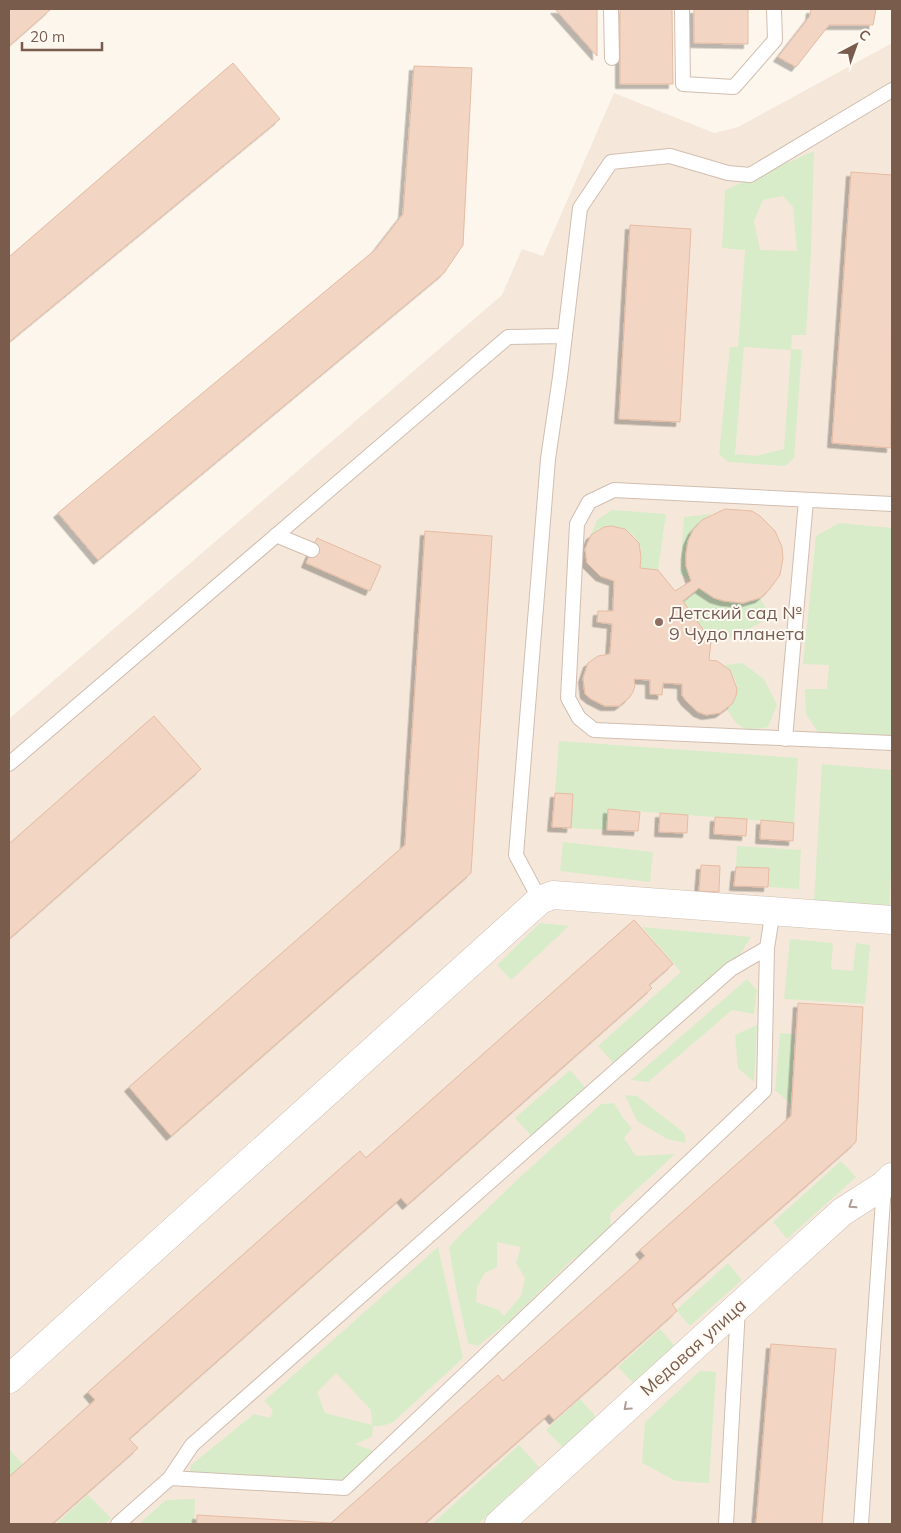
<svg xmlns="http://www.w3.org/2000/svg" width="901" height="1533" font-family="Mulish,sans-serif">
<defs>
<filter id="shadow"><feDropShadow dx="-4.5" dy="4.5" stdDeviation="0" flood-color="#0004"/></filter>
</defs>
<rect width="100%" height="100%" fill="#fdf6ec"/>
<path fill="#f5e8da" d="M892,43V1524H9V719L502,295L522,249L543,256L614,93L714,133L738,127Z"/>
<path fill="#d8ecc9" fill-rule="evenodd" d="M814,151L811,252L806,335H792L791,349L802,350L794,458L785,466L728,462L719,454L730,347H738L745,250L722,248L725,190ZM783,196L793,207L797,251L760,250L754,221L763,200ZM744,347L791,350L784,449L756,456L735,454Z
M612,510L666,514L658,570L640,568C640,561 642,553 640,545C635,532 617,523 604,527C599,528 595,532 591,535L597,520Z
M712,514C685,530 683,552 691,581L680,574L684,517Z
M839,523L892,528V743L823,740L806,714L805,689H827L829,665L803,664L816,536Z
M699,588C719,602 736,607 760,598L771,617L732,638L711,641L683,601Z
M742,663L764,679L777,705L768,727C744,732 739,730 727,709C741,695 739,678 725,665Z
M559,741L798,758L794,823L608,809L607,830L571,828L555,793Z
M822,764L892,770V861L889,907L814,901Z
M563,842L653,852L650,882L560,871Z
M737,846L801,850L799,889L768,887L769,868L736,867Z
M540,923L569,926L511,980L497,965Z
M642,927L751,937L731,969L618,1068L598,1046L681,972Z
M790,939L833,943L831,969L853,971L856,943L870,945L865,1004L784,999Z
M747,979L757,990L754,1014L732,1010L648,1082L631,1080Z
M757,1025L754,1082L738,1068L735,1035Z
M780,1033L794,1034L791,1104L775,1090Z
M570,1070L590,1093L536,1141L515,1118Z
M625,1095L637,1096L684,1133L686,1143L667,1139L637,1121Z
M614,1103L623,1118L632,1128L624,1138L636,1156L675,1154L610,1214L612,1236L587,1259L575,1257L509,1321L478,1346L468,1343L456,1288L449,1247L460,1235L519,1178L601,1104ZM497,1242L521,1247L516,1263L525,1278L521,1296L504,1316L499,1310L476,1302L477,1287L485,1273L497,1267Z
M841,1161L856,1177L787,1239L773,1222Z
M438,1247L463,1358L392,1423L380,1426H373L372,1437L355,1444L381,1454L345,1488L189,1479L191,1465L254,1414L270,1418L273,1410L264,1401ZM336,1373L371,1410L372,1425L325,1413L317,1392Z
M728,1263L742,1280L690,1326L676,1310Z
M660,1329L676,1347L635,1385L618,1367Z
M700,1371L716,1372L709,1483L676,1481L642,1463L645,1422Z
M580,1399L597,1418L564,1449L546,1430Z
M519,1445L539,1467L478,1524H432Z
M9,1449L27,1469L9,1485Z
M88,1495L111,1518L105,1524H56Z
M195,1499L194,1524H139L166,1500Z"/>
<path fill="#f3d5c3" stroke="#e6bba3" filter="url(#shadow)" d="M9,9H51L9,46Z
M555,9H597V56Z
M620,9H672L673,84H620Z
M694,9H748V44L694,43Z
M811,9H876L873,25H829L796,67L778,57L810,16Z
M233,63L280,119L9,342V257Z
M414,66L472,68L463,245L444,273L98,560L58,513L375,250L403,214Z
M851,172L892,175L891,448L832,443Z
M630,225L691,229L680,422L619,419Z
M725,509L752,511L760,516L775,531L782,547L783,558L780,575L769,590L760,598L743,603L724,601L714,598L699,588L683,601L711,641L709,660L717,661L730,670L737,689L736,696L732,704L720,713L706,715L698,712L686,701L682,695V684L663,683L662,695L650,694V680L634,679L635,686L633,692L629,698L619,706H605L591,699L585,694L583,678L588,663L598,656L610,654L612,624L597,622L598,611H613L614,581L600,576L587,563L585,549L591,535L604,527L611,526L625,529L639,543L641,557L640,568L658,570L675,591L691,581L686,566V554L688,541L693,530L702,520Z
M425,531L492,536L471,873L171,1136L129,1087L405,845Z
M317,538L381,566L370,591L306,563Z
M154,716L201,769L9,939V844Z
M555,793L573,794L571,828L552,827Z
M608,809L640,812L638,831L607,830Z
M660,813L688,815L687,833L659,832Z
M715,817L747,819L746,836L714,834Z
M761,820L794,823L793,841L760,839Z
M701,865L720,866L719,892L699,891Z
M736,867L769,868L768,887L734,886Z
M634,920L673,964L649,985L652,988L407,1205L401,1198L129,1439L138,1448L52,1524H9V1477L95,1400L88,1392L360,1151L366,1158Z
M798,1003L863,1007L856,1142L672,1304L677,1311L554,1420L549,1414L424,1524H197V1515L331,1523L498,1375L503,1381L645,1256L640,1250L791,1116Z
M771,1344L836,1349L822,1524H756Z"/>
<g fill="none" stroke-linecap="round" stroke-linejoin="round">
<defs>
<path id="lane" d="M611,9L612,58
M682,9L683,84L734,87L775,40L774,9
M892,504L614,490L589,502L577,524L568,698L579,718L594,730L892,743
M276,535L312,550
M785,739L806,500
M9,764L508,337L565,336
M540,900L516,855L548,459L560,377L580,208L611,162L670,156L728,173L750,175L892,90
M170,1478L192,1445L731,969L767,948
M118,1524L170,1478L345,1488L764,1091L767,948L773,910
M726,1524L738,1308
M861,1524L884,1185"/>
<path id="street" d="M9,1379L540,900L553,895L892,920
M499,1524L842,1212L884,1185L892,1177"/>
</defs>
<use href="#lane" stroke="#d1beb0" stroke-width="16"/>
<use href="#street" stroke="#d1beb0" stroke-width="29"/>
<use href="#lane" stroke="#fff" stroke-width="14"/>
<use href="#street" stroke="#fff" stroke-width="28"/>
</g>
<defs><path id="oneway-chevron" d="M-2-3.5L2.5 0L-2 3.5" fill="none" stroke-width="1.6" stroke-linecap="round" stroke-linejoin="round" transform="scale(1.25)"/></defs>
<g stroke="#af9d94">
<use href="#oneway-chevron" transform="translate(852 1205) rotate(147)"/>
<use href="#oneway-chevron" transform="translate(627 1407) rotate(138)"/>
</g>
<circle fill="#8d6e63" stroke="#fffaf3" stroke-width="2" cx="659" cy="622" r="5"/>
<g text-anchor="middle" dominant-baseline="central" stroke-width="4" stroke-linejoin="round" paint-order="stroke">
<g font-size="18" fill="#785e54" stroke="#fffaf3" text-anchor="start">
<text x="669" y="612">Детский сад №<tspan x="669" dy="21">9 Чудо планета</tspan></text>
</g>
<g font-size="18" fill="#7a5c4d" stroke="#fffaf3">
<text transform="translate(693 1347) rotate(-42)">Медовая улица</text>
</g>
</g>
<rect width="901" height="1533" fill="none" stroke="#7a5c4d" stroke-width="20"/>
<g transform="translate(856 45) rotate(41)" stroke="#fffaf3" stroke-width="4" paint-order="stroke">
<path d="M0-4L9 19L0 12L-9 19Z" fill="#7a5c4d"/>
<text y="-8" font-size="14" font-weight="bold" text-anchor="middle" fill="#7a5c4d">С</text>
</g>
<path d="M22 42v8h80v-8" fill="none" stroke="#7a5c4d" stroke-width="2.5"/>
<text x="30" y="42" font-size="15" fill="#7a5c4d" stroke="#fffaf3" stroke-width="4" paint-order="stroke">20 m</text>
</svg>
